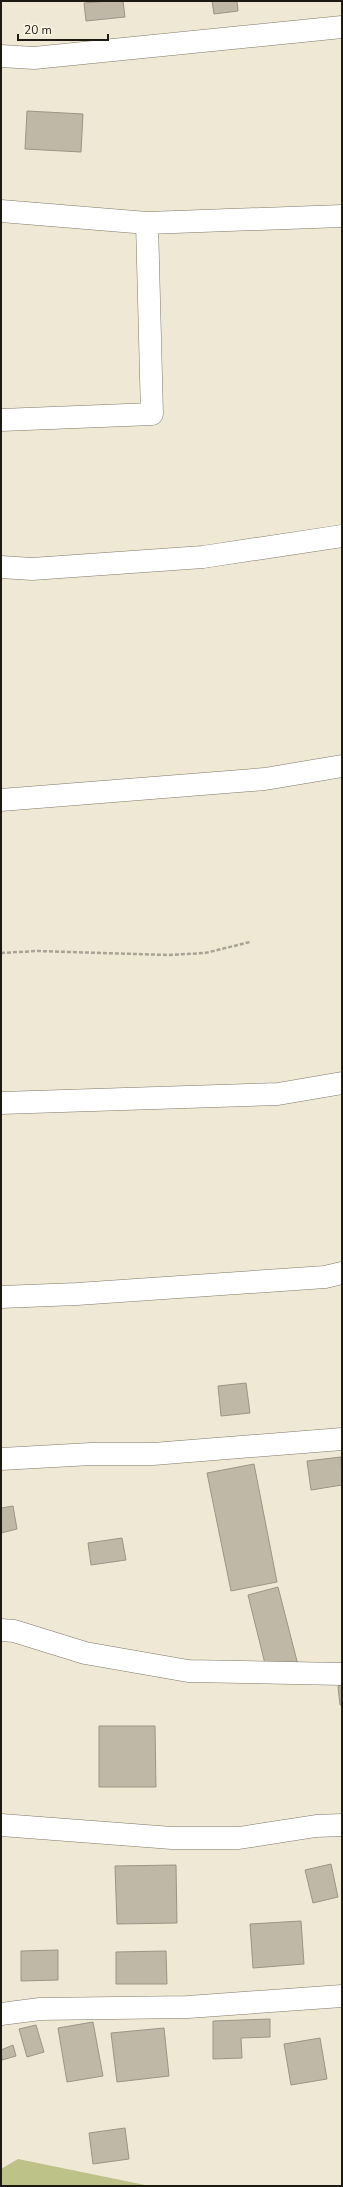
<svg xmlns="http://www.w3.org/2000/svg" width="343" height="2187" font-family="'Nunito Sans',sans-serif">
<rect width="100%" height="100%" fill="#efe8d5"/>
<path fill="#bdc289" d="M18,2159L150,2186H1V2169Z"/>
<path fill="#bfb8a7" stroke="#9c9584" d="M107,1H123L125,17L86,21L84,3Z
M212,1H237L238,11L214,14Z
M27,111L83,114L81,152L25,149Z
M246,1383L250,1413L221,1416L218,1386Z
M341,1457L342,1485L311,1490L307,1461Z
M254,1464L277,1582L231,1591L207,1473Z
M13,1506L17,1529L1,1533V1508Z
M122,1538L126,1560L91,1565L88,1543Z
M278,1587L298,1665L267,1672L248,1595Z
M342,1685V1705H340L338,1686Z
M99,1726H155L156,1787H99Z
M331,1864L338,1897L313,1903L305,1870Z
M176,1865L177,1923L117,1924L115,1866Z
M301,1921L304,1964L253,1968L250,1924Z
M58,1950V1980L21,1981V1951Z
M166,1951L167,1984H116V1952Z
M270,2019V2037L241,2038L242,2058L213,2059V2021Z
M93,2022L103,2076L67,2082L58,2028Z
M36,2025L44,2052L27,2057L19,2029Z
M164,2028L169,2076L117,2082L111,2033Z
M320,2038L327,2079L291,2085L284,2044Z
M13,2045L16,2056L2,2060L1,2050Z
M125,2128L129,2159L93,2164L89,2133Z"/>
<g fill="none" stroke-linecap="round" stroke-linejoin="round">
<defs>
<path id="minor" d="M1,56L34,58L342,27
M1,211L147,223L152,414L1,420
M147,223L342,216
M1,567L32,569L203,557L342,536
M1,800L265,779L342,766
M1,1103L278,1094L342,1083
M1,1297L77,1294L325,1277L342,1273
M1,1459L91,1454H153L342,1439
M1,1630L14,1631L85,1653L188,1671L342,1674
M1,1825L172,1838H239L316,1826L342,1825
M1,2014L40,2009L188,2007L342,1996"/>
</defs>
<use href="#minor" stroke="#7e7868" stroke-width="23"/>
<path stroke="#a8a394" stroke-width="2.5" stroke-dasharray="4 2" stroke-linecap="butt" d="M1,953L37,951L168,955L205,953L250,942"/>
<use href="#minor" stroke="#fff" stroke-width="22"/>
</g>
<rect width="343" height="2187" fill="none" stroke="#1c1a13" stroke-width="4"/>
<path d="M18 34v6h90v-6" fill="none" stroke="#1c1a13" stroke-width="2"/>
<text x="24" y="34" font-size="12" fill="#1c1a13" stroke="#fcf5e2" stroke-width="3" paint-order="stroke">20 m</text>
</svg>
